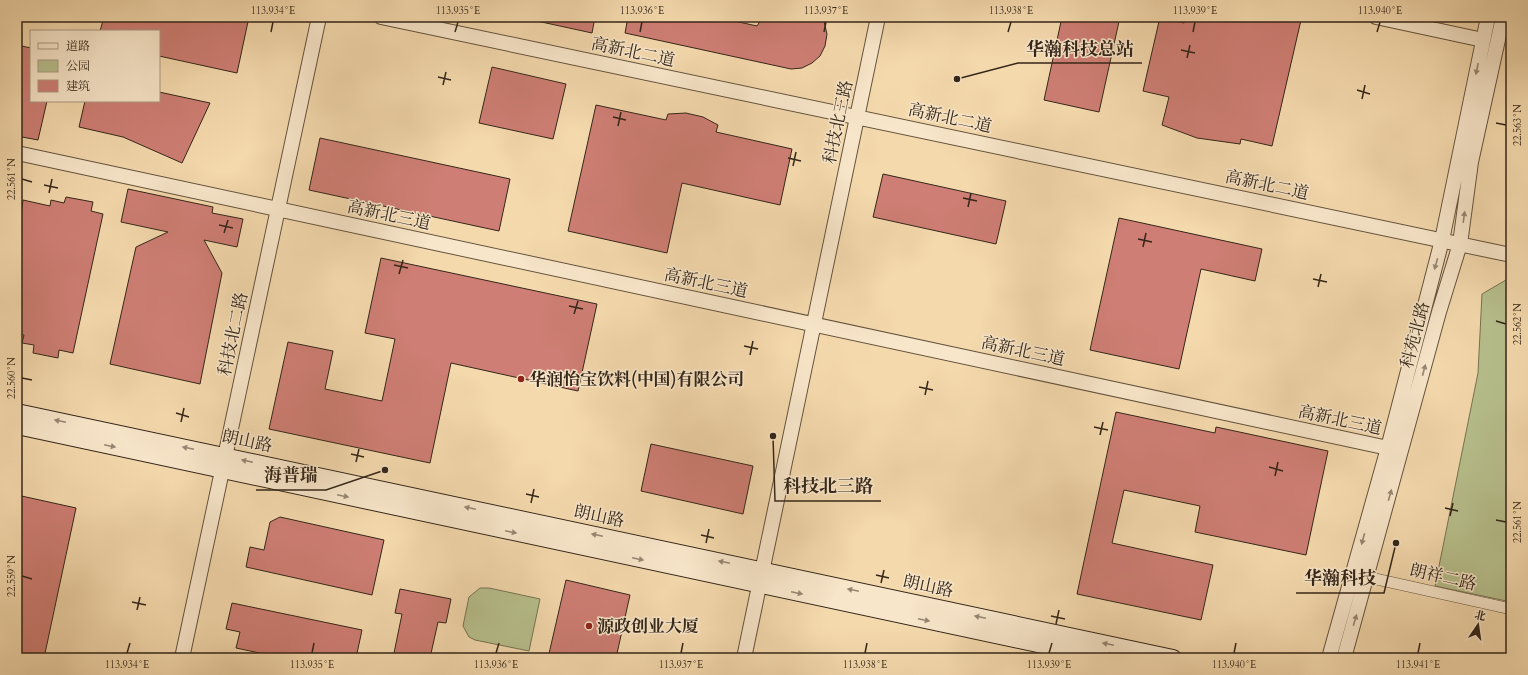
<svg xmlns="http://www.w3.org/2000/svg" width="1528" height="675" font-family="Cardo,'Noto Serif SC',serif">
<rect width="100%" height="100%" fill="#f4d9ad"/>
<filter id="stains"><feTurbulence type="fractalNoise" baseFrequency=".005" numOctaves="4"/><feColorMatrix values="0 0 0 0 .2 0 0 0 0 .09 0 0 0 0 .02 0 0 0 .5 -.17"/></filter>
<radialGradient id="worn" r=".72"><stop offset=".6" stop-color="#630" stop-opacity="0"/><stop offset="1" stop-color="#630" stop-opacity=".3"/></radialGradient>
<path fill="#b7c08d" stroke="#767353" d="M1511,277V602L1435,586L1478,373L1482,294Z
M480,588H489L540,599L529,651L475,640L469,637L463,626L469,597Z"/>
<path fill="#ce7e74" stroke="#342619" d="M104,17H249L237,73L159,56V31H100Z
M537,17H595L592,33L537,21Z
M628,17H716L757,26L763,17H823L827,34L825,46L820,56L812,63L802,68L791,69L625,33Z
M1062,17H1120L1099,112L1044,100Z
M1160,17L1184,23L1185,17H1288L1301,20L1272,146L1241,139L1240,144L1197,138L1162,125L1169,97L1143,91Z
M17,45L31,48V101H47L38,140L17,136Z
M492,67L566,84L553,139L479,123Z
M159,92L210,103L182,163L123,137L79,127L85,101H159Z
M596,105L666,120L668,114L686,113L703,117L718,125L716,132L792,149L780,205L682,183L667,253L568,231Z
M320,138L510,179L499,231L309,190Z
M883,174L1006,201L996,244L873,217Z
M128,189L213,207L212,213L243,219L237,247L204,240L222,273L200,384L110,364L136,247L168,232L121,222Z
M66,197L93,202L91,211L103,214L73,353L59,350L58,358L33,353L34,345L22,343L24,335L17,334V245L23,200L50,206L51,200L64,203Z
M1119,218L1262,249L1255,281L1201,269L1179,369L1090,350Z
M381,258L597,304L578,391L451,363L430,463L269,429L288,342L333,351L325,389L382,401L395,339L365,333Z
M1116,412L1215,433L1216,427L1328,451L1306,555L1195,532L1200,506L1124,490L1112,543L1213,565L1201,620L1077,594Z
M651,444L753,466L743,514L641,491Z
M17,495L76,508L44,658H17Z
M280,517L384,540L372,595L246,567L250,547L264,550L270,522Z
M566,580L630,595L616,658H548Z
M400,589L451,599L446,623L438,622L430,658H393L402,614L395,613Z
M232,603L362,630L356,658H283L236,648L240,632L226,629Z"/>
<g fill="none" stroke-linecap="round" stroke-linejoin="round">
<defs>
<path id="minor" d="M1367,577L1511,609"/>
<path id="tertiary" d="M381,17L1511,255
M1376,17L1483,40
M17,153L1388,448
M182,658L319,17
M744,658L878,17
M1329,658L1388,448L1442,240L1488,17
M1344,658L1439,312L1460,244L1471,162L1503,17"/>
<path id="secondary" d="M17,412L1173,658
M17,426L1103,658"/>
</defs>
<use href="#minor" stroke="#64533e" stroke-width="12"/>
<use href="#tertiary" stroke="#64533e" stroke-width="16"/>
<use href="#secondary" stroke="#342619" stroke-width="18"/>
<use href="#minor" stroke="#f8e6ca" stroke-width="11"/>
<use href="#tertiary" stroke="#f8e6ca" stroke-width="14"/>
<use href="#secondary" stroke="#f8e6ca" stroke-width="16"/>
</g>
<defs><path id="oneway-solid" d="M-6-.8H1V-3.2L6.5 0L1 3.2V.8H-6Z"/></defs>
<g fill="#968672">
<use href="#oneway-solid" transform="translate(1477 69) rotate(102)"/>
<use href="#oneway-solid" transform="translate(1464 217) rotate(-82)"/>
<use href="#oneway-solid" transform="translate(1436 264) rotate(106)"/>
<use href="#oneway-solid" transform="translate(1424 370) rotate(-75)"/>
<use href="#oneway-solid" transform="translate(60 421) rotate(-168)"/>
<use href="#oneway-solid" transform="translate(110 446) rotate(12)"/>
<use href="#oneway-solid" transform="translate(188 448) rotate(-168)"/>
<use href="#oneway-solid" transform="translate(247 461) rotate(-168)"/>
<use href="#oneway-solid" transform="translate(1390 495) rotate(-74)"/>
<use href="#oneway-solid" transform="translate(343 496) rotate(12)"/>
<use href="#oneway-solid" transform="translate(470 508) rotate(-168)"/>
<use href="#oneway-solid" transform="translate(511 532) rotate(12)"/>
<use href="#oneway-solid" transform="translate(597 535) rotate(-168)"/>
<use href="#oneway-solid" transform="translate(1363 539) rotate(105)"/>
<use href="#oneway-solid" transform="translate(638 559) rotate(12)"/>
<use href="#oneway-solid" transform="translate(724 562) rotate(-168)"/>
<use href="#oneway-solid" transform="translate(853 590) rotate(-168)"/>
<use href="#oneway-solid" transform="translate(797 593) rotate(12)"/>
<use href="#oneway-solid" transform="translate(980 617) rotate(-168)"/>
<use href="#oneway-solid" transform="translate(924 620) rotate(12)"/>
<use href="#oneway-solid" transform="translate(1355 620) rotate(-74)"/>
<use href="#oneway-solid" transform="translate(1108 644) rotate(-168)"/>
</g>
<path fill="none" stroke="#342619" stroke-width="1.5" d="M271,32L273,22M455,32L458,22M640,32L642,22M824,32L826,22M1008,32L1011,22M1193,32L1195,22M1377,32L1380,22M1181,50L1195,53M1187,58L1190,45M438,77L451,80M443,85L446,72M1357,90L1370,94M1362,99L1365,85M613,117L626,120M1496,123L1506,125M618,126L621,112M788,158L801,161M793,166L796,152M22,179L32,182M44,185L58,188M49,193L52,179M963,198L977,201M968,207L971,193M219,225L233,228M224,233L228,220M1138,239L1152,242M1143,247L1146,233M394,265L408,268M399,274L403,260M1313,279L1327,282M1318,287L1321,274M569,306L583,309M574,314L578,301M1496,321L1506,324M744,346L758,349M750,355L753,341M22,378L32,380M919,387L933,390M925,395L928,381M176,413L189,417M181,422L184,408M1094,427L1108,430M1100,435L1103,422M351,454L364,457M356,462L359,449M1269,467L1283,471M1275,476L1278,462M526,494L539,497M531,503L534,489M1445,508L1458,511M1450,516L1453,503M1496,520L1506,522M701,535L714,538M706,543L709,529M876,575L889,578M22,576L32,579M881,583L884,570M132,602L146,605M137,610L140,597M1051,616L1065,619M1056,624L1059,610M127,653L130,643M312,653L314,643M496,653L499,643M681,653L683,643M865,653L867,643M1049,653L1052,643M1234,653L1236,643M1418,653L1420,643"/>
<g fill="#8f2418" stroke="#f8e6ca" stroke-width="1.5">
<circle cx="521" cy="379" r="4"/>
<circle cx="589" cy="626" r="4"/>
</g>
<g text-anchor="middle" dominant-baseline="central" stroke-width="3" stroke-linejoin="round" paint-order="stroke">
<g font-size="17" fill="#342619" stroke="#f8e6ca">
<text transform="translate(633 52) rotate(12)">高新北二道</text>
<text transform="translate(950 118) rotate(12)">高新北二道</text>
<text transform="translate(838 122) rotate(-78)">科技北三路</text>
<text transform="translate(1267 185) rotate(12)">高新北二道</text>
<text transform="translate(389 215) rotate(12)">高新北三道</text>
<text transform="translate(706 283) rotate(12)">高新北三道</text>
<text transform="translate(233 334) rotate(-78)">科技北二路</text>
<text transform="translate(1415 335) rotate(-75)">科苑北路</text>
<text transform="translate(1023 351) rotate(12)">高新北三道</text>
<text transform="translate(1340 420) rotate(12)">高新北三道</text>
<text transform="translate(247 441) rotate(12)">朗山路</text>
<text transform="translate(599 516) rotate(12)">朗山路</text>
<text transform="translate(1443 577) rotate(13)">朗祥二路</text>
<text transform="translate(928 586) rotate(12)">朗山路</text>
</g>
<g font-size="17" font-weight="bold" fill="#342619" stroke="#f8e6ca" text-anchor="start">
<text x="529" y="379">华润怡宝饮料(中国)有限公司</text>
<text x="597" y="626">源政创业大厦</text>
</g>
</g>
<path fill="none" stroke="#342619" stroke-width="1.5" d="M957 79L1018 63H1142M385 470L326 490H256M773 436L775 501H881M1396 543L1384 593H1296"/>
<g fill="#342619" stroke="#f8e6ca" stroke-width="1.5">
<circle cx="957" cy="79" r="4"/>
<circle cx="385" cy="470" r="4"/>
<circle cx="773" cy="436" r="4"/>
<circle cx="1396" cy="543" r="4"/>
</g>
<g font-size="18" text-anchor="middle" font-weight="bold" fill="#342619" stroke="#f8e6ca" stroke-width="3" stroke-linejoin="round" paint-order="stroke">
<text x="1080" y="55">华瀚科技总站</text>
<text x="291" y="481">海普瑞</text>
<text x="828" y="492">科技北三路</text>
<text x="1340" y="584">华瀚科技</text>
</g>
<rect width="1528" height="675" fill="none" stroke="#f4d9ad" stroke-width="44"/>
<rect x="30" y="30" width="130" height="72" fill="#f8e6ca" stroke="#aa9983"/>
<rect x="38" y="43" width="20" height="6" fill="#f8e6ca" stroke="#aa9983"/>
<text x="66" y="50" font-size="12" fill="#342619">道路</text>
<rect x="38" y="60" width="20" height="12" fill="#b7c08d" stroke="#aa9983"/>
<text x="66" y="70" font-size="12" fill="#342619">公园</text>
<rect x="38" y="80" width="20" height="12" fill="#ce7e74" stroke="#aa9983"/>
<text x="66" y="90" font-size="12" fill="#342619">建筑</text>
<g transform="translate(1478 625) rotate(13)" stroke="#f8e6ca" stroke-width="3" paint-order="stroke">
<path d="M0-3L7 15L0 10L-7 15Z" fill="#342619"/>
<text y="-6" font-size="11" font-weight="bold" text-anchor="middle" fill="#342619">北</text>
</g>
<rect x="22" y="22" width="1484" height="631" fill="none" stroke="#342619" stroke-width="1.5"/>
<g font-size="10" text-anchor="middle" fill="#342619">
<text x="273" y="14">113.934°E</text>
<text x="458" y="14">113.935°E</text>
<text x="642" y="14">113.936°E</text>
<text x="826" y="14">113.937°E</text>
<text x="1011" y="14">113.938°E</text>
<text x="1195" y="14">113.939°E</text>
<text x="1380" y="14">113.940°E</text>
<text transform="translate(1517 125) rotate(-90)" y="4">22.563°N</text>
<text transform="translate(11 179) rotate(-90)" y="4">22.561°N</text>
<text transform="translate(1517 324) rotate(-90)" y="4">22.562°N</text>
<text transform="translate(11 378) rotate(-90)" y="4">22.560°N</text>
<text transform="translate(1517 522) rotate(-90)" y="4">22.561°N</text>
<text transform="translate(11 576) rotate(-90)" y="4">22.559°N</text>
<text x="127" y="668">113.934°E</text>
<text x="312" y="668">113.935°E</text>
<text x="496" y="668">113.936°E</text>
<text x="681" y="668">113.937°E</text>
<text x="865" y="668">113.938°E</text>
<text x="1049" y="668">113.939°E</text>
<text x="1234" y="668">113.940°E</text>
<text x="1418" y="668">113.941°E</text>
</g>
<rect width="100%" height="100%" filter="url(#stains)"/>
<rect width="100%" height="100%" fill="url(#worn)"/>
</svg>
